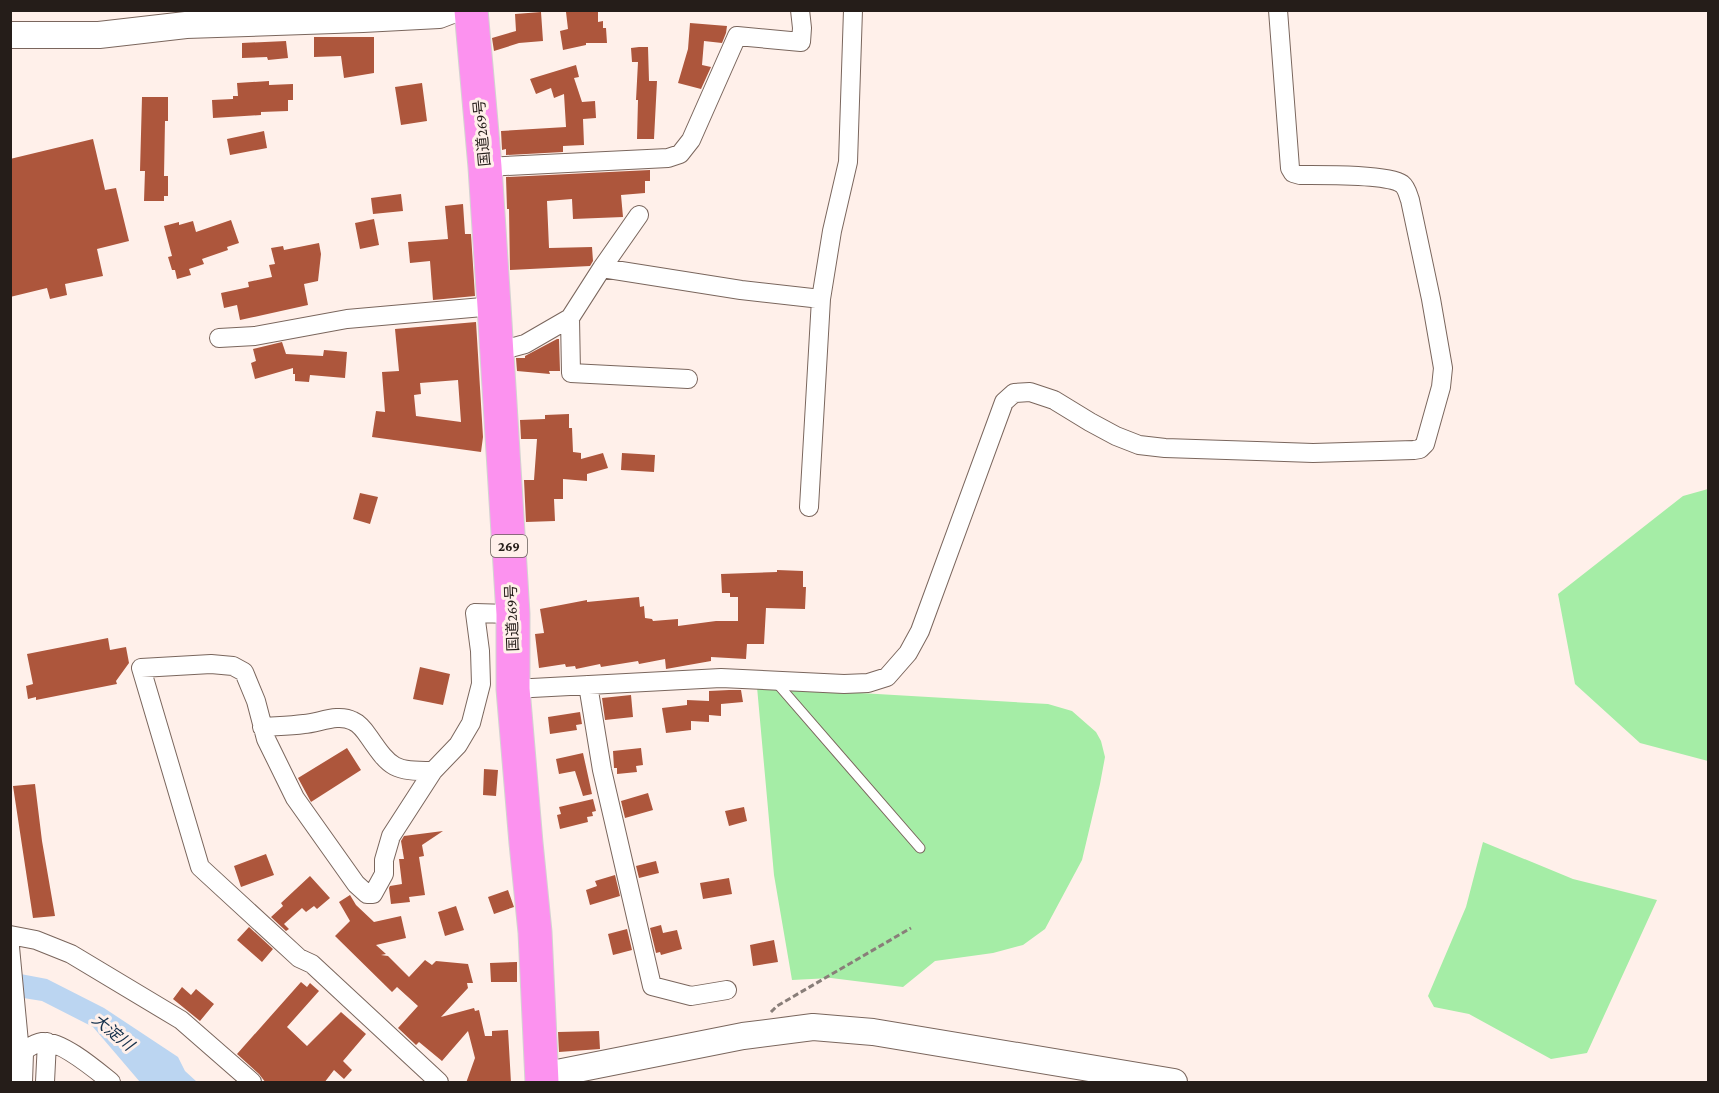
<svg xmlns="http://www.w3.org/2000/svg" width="1719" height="1093" font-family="'Crimson Pro','Noto Sans JP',serif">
<rect width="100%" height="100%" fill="#fff0ea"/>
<path fill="#a5eda6" d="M1708,489V761L1640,743L1575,684L1558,594L1683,496Z
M757,687L1048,704L1072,711L1096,732L1101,741L1105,757L1100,784L1082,860L1045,929L1023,945L993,953L935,961L903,987L831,978L792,980L774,875Z
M1483,842L1573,879L1657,900L1587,1053L1551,1059L1469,1014L1434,1007L1428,996L1466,907Z"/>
<path fill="#bbd5f1" d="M10,972L47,979L104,1008L178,1057L185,1071L197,1082H140L93,1027L42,1001L11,996Z"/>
<path fill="#ad563c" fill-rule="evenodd" d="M598,10V22L603,21V28H606L607,43H586V45L563,50L560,31L568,29L566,12Z
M541,12L543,41L519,43L494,51L492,38L516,31L515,14Z
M690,23L727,26L726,33L722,43L704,41L702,65L711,67L701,89L678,83L688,49Z
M314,37H374V73L344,78L341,56L314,57Z
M286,41L288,58L268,60L267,57L242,58V43Z
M639,47H648L649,81H657L654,139H637L638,100H636L638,62H632L631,48Z
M576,65L579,77L574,78L582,102L595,101L596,118L583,119L584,145L563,146V152L506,155V149L502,150L501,131L566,127L564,94L554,98L551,88L536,94L530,79Z
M269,81V85L293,84V100H288V111L261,112V115L213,118L212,100L233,99V96H238L237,83Z
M422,83L427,121L401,125L395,87Z
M142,97H168V121H165L164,176H168V196H164V201H144L145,171H140Z
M264,131L267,148L230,155L227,139Z
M93,139L105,190L116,188L129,241L97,249L103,276L65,284L67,295L50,299L47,288L10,297V159Z
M650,170V181H645V193L621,195L623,217L573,219L572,199L547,201L549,248L592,247L593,261L590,266L510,270L509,209H507L506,177Z
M401,194L403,211L373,214L371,198Z
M463,204L465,234H471L475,296L433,300L430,261L410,263L408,242L448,239L445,206Z
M374,219L379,245L360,249L355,223Z
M231,220L239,243L227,247L228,250L202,259L204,264L189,269L191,275L177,279L175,270H172L168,257L172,256L164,226L179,222V225L193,221L196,232Z
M319,243L321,254L318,281L304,284L308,305L240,320L237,305L224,308L221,293L249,287L248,282L272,277L269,265L275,264L271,248L283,246L284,250Z
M476,322L483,437L481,452L372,437L376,411L385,412L382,372L399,371L395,329ZM458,380L461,422L416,416L414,395L421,394L420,383Z
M557,339H559L560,371H549L550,374L517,371L516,358H525V356Z
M282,342L286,354L323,356L324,350L347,352L345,378L310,375L309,382L295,381V374H293V368L255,379L251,363L256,361L253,349Z
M569,414V428H572L573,452L581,453V459L603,453L608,468L587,474V481L563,479V499H554L555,521L526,522L524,480H534L537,439H521L520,420L545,419V415Z
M622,453L655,455L654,472L621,470Z
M360,493L378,497L370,524L353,519Z
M777,570L803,571V587H806L805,609L766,608L764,644H747L746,659L711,657V661L666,669L665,659L639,664L638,661L601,667L600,664L576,669L575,666L566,667L565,664L539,668L535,634L544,633L540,609L587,600V602L639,597L640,607L644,606L645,618L652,619L653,621L678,619V626L716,621H738V597H730V593H722L721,574L777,572Z
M108,638L110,650L126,647L129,663L116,681L117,684L36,700V697L28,699L26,686L33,684L27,654Z
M420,667L450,674L443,705L413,699Z
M729,690H741L743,702L721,704V716L709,715V722L691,721V730L666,733L662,708L687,705V700L709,701V691Z
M631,695L633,717L605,720L602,698Z
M580,712L582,724L576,725L577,730L550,734L548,717Z
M347,748L361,770L311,802L298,778Z
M641,748L643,765L636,766L637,772L617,774V768H614L613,751Z
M583,753L592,794L583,796L575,771L559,774L556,759Z
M484,769L498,770L496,796L483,795Z
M35,784L42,841L55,916L33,918L13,786Z
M648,793L653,810L625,818L621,801Z
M593,799L596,811L592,812L593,816L587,817L588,822L560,829L557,815L561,814L559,807Z
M744,807L747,821L729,826L725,811Z
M443,831L422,845L424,856L419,857L425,895L409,897L410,902L391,904L389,888L390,886L402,884L399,859H404L401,841L404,836Z
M266,854L274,875L241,887L234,866Z
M656,861L659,873L639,878L636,866Z
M615,875L620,896L590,905L586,890L597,886L595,881Z
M310,876L330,898L317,909L314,906L306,912L302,908L284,924L289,929L286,931L271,917L283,906L281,903Z
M729,878L732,894L703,899L700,883Z
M508,890L514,907L494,914L488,897Z
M350,895L356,905L374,922L401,916L406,938L376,945L386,954L381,955L388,956L409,977L425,960L432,965L436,961L468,964L473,983H467L468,988L441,1017L474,1008L475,1011L479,1010L485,1036H492V1031L508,1030L511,1083H466L475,1058L468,1031L442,1061L419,1042L416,1045L398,1028L418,1006L397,987L392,992L335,936L350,921L339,902Z
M456,906L464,930L445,936L438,912Z
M661,925L663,933L677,930L682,949L661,955L660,952L656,953L650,928Z
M249,927L273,949L262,962L237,940Z
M627,929L632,950L613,955L608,934Z
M774,940L778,962L753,966L750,945Z
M517,962V982H491L490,963Z
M301,982L307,987L310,983L319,991L287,1027L307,1046L341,1012L366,1034L343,1061L352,1070L344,1079L334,1070L324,1083H266L259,1074L237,1054Z
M182,987L191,995L196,989L214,1004L200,1021L173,999Z
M599,1031L600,1049L559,1052L558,1032Z"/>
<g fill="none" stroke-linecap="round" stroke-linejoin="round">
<defs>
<path id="lane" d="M775,681L920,848"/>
<path id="street" d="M485,167L668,158L680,154L691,140L737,36L801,42L802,28L800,10
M602,268L741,290L821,299
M570,318L571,373L688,379
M219,338L255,336L347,319L494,306
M496,352L525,344L570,318L602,268L639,215
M809,507L821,299L832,231L848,162L853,10
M588,685L602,770L652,986L691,996L727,990
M513,689L721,678L844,684L868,683L887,677L908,653L920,631L1004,402L1014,393L1030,392L1054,400L1090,422L1116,436L1139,445L1165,448L1313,453L1414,450L1420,449L1425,444L1441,387L1443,368L1431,299L1410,200C1408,195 1407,188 1402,184C1388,174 1320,175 1300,175L1293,173L1290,168L1278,10
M262,727C276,726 290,726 304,724C319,723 338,713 353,721C360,724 365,731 369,737C391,769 394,771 433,771
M10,935L36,940L71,954L181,1020L252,1082
M10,947L20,1053C27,1049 34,1043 42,1042C61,1040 96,1070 111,1082
M45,1082L47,1042
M439,1082L312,964L299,958L200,867L141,668L211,664L233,666L244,672L256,701L266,739L295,798L356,884L367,894H373L384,874V860L391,836L433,771L458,745L471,723L481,684L480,651L475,613L513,614"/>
<path id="secondary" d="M10,35H99L186,25L363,19L439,15L452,10
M542,1076L743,1036L813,1027L873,1032L1174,1082
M19,1082L20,1053"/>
<path id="highway" d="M471,10L485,167L494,306L513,614V689L526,843L535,932L542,1082"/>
</defs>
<use href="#lane" stroke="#7a665d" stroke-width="11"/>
<use href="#street" stroke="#7a665d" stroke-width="20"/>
<use href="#secondary" stroke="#7a665d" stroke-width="28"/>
<use href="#highway" stroke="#d3d2d1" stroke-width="35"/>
<path stroke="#897e79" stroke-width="3" stroke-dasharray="6 3" stroke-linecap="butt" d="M771,1012L777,1006L911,928"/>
<use href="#lane" stroke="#fff" stroke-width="9"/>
<use href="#street" stroke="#fff" stroke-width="18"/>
<use href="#secondary" stroke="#fff" stroke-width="26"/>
<use href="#highway" stroke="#fc92ef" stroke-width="33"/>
</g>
<g text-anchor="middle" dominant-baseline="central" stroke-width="6" stroke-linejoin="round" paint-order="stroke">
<rect fill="#fff0ea" stroke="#665c58" stroke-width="1.5" x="491" y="535" width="36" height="22" rx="4.5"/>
<g font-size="14" font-weight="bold" fill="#251d19">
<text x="509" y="546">269</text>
</g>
<g font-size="15" fill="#251d19" stroke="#fff0ea">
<text transform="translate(482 133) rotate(-95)">国道269号</text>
<text transform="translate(512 618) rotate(-92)">国道269号</text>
</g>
<g font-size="16" font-style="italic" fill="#14304b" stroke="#fff0ea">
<text transform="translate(113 1032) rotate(39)">大淀川</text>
</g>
</g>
<rect width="1719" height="1093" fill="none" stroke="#251d19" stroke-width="24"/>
</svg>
